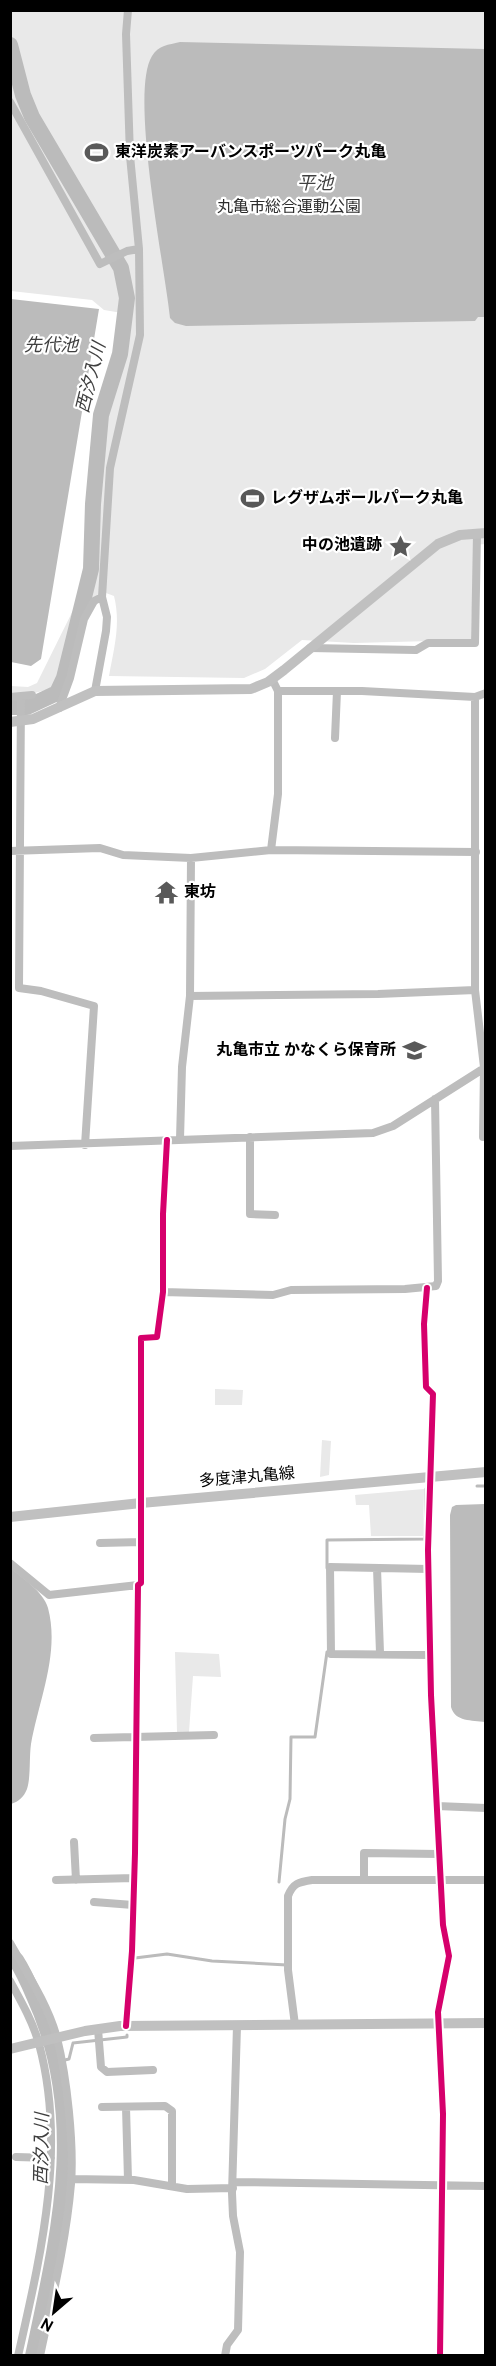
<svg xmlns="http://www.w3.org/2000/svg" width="496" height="2366" font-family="Overpass,'Noto Sans JP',sans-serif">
<rect width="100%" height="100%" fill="#fff"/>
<path fill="#e9e9e9" d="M11,11H485L486,544L474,545L471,640L354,643L302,640L265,669L244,678L109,676C114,648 121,624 114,596L106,593L89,614L71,684L26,695L11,696V686L28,687L37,683L91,574L106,415L112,394L122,313L104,310L92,300L11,291Z
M215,1389L243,1390L242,1405H215Z
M322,1440L331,1441L329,1475L320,1477Z
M424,1489L423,1536H371L369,1505H356L355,1495Z
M175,1652L219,1654L221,1677L193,1676L189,1732H177Z"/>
<path fill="#bbb" d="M180,42L485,49V317H478L475,321L186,326L175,323L170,318C165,268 129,93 152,56C159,45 168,45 180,42Z
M11,299L99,309L41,659L31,666L11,662Z
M485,1504H486L485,1722C472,1720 455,1722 451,1707L450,1515L452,1507L456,1505Z
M11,1568C23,1579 43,1591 48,1608C60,1653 39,1700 31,1744C29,1758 31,1776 27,1789C24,1797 18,1802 11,1804Z"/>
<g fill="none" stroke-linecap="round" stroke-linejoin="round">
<path stroke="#bbb" stroke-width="3" d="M477,1486H486
M327,1568V1540L425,1539L426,1489
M279,1882L285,1819L290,1799L291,1737H315L327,1652
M135,1958L167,1954L212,1961L287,1965
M65,2060L69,2059L73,2043L127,2037V2035"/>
<path stroke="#bbb" stroke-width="16" d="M10,45L23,95L32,117L121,268L127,298L120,354L101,415L93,504L91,569L64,678L57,693L27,707H10
M16,1960C23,1971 29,1984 34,1996C89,2115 59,2234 33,2356"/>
<path stroke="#bdbdbd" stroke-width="8" d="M10,102L100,264L127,251L139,249
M310,648L416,650L428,643H475L477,534
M272,679L278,691H362L475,697L486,693
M95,691L106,631L107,617L102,597L110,468L140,335L139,249L130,156L126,34L128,10
M21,696L19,988L41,991L94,1006L85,1145
M10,697L32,695
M475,697V990L484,1067L483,1137
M59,708L70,678L84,619L94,601L102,597
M335,738L337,691
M271,850L278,794V691
M10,851L100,848L123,855L191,858L271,850L476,852
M190,996L378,994L475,990
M250,1137V1214L275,1215
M180,1139L182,1067L190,996L191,858
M10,1146L373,1133L393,1126L486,1067
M427,1288L424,1324L426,1387L433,1394L428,1550L431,1695L443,1925L449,1956L438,2012L443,2114L440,2356
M163,1292L273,1295L291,1290L405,1289L436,1286L438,1281L435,1099
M100,1543L142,1542
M10,1563L49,1595L138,1585
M377,1568L380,1653
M429,1569L330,1567L331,1654L430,1655
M94,1738L214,1735
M437,1806L486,1808
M74,1842L76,1880
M56,1880L134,1878
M364,1880V1853L439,1854
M94,1902L133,1905
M10,1943C27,1973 48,2005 57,2038C67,2078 74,2144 71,2184C66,2242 52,2299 40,2356
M10,1981C21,2001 33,2022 39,2044C67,2147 41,2254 18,2356
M295,2025L288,1970V1896C293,1883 299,1882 312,1880H486
M126,2026L132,1951L135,1853L138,1585L141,1583V1338L157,1337L163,1292V1214L167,1140
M98,2029L101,2067L107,2072L153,2070
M102,2107L165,2106L172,2111V2186
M126,2107L128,2180
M16,2157L51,2158
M71,2179L134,2180L187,2189L233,2188
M234,2182L486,2186
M225,2356L227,2345L238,2330L240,2252L233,2216L232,2193L237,2026"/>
<path stroke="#c0c0c0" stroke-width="10" d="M10,722L33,719L95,691L251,689L268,682L284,670L438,544L460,535L486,533
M10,1517L141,1503L486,1472
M10,2049L85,2031L120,2026L486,2023"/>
<defs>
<path id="cycleway" d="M427,1288L424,1324L426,1387L433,1394L428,1550L431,1695L443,1925L449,1956L438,2012L443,2114L440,2356
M126,2026L132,1951L135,1853L138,1585L141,1583V1338L157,1337L163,1292V1214L167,1140"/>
</defs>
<use href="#cycleway" stroke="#fff" stroke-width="10"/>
<use href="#cycleway" stroke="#d6006c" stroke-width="6"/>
</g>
<defs>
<symbol id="stadium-bare" viewBox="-9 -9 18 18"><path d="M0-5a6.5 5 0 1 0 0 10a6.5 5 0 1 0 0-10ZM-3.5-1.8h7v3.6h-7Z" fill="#595959" stroke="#fff" stroke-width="2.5" paint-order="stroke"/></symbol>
<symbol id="sight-bare" viewBox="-9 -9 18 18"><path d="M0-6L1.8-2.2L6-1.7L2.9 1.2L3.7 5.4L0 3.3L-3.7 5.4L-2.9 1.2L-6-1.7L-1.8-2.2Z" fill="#595959" stroke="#fff" stroke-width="2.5" paint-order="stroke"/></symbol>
<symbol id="temple-bare" viewBox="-9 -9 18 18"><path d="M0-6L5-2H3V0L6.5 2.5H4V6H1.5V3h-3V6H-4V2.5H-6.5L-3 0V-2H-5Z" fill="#595959" stroke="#fff" stroke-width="2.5" paint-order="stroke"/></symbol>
<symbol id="school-bare" viewBox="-9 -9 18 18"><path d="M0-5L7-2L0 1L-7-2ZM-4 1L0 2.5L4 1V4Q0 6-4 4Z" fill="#595959" stroke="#fff" stroke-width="2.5" paint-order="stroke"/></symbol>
</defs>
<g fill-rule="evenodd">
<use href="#stadium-bare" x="80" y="136" width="33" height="33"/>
<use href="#stadium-bare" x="236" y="482" width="33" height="33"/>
<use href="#sight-bare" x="384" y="530" width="33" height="33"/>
<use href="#temple-bare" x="150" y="876" width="33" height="33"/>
<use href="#school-bare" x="398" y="1034" width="33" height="33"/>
</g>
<g text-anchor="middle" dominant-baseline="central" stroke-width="4.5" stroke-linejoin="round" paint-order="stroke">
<g font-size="16" font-weight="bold" fill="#000" stroke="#fff" text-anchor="start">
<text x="115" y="153">東洋炭素アーバンスポーツパーク丸亀</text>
<text x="271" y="499">レグザムボールパーク丸亀</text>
<text x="382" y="546" text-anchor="end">中の池遺跡</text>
<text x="184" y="893">東坊</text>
<text x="396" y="1051" text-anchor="end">丸亀市立 かなくら保育所</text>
</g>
<g font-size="16" fill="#2e2e2e" stroke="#fff">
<text x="289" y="208">丸亀市総合運動公園</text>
</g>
<g font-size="16" fill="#000" stroke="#fff">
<text transform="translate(247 1478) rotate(-5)">多度津丸亀線</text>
</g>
<g font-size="18" font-style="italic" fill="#3f3f3f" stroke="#fff">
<text x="315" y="184">平池</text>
<text x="51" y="346">先代池</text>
<text transform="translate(92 378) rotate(-76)">西汐入川</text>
<text transform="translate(43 2149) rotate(-89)">西汐入川</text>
</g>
</g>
<rect width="496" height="2366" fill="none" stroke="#000000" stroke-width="24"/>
<g transform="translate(54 2312) rotate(209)" stroke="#ffffff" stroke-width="4.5" paint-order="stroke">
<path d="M0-4.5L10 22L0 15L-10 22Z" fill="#000000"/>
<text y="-9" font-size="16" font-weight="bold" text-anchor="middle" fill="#000000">N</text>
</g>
</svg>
